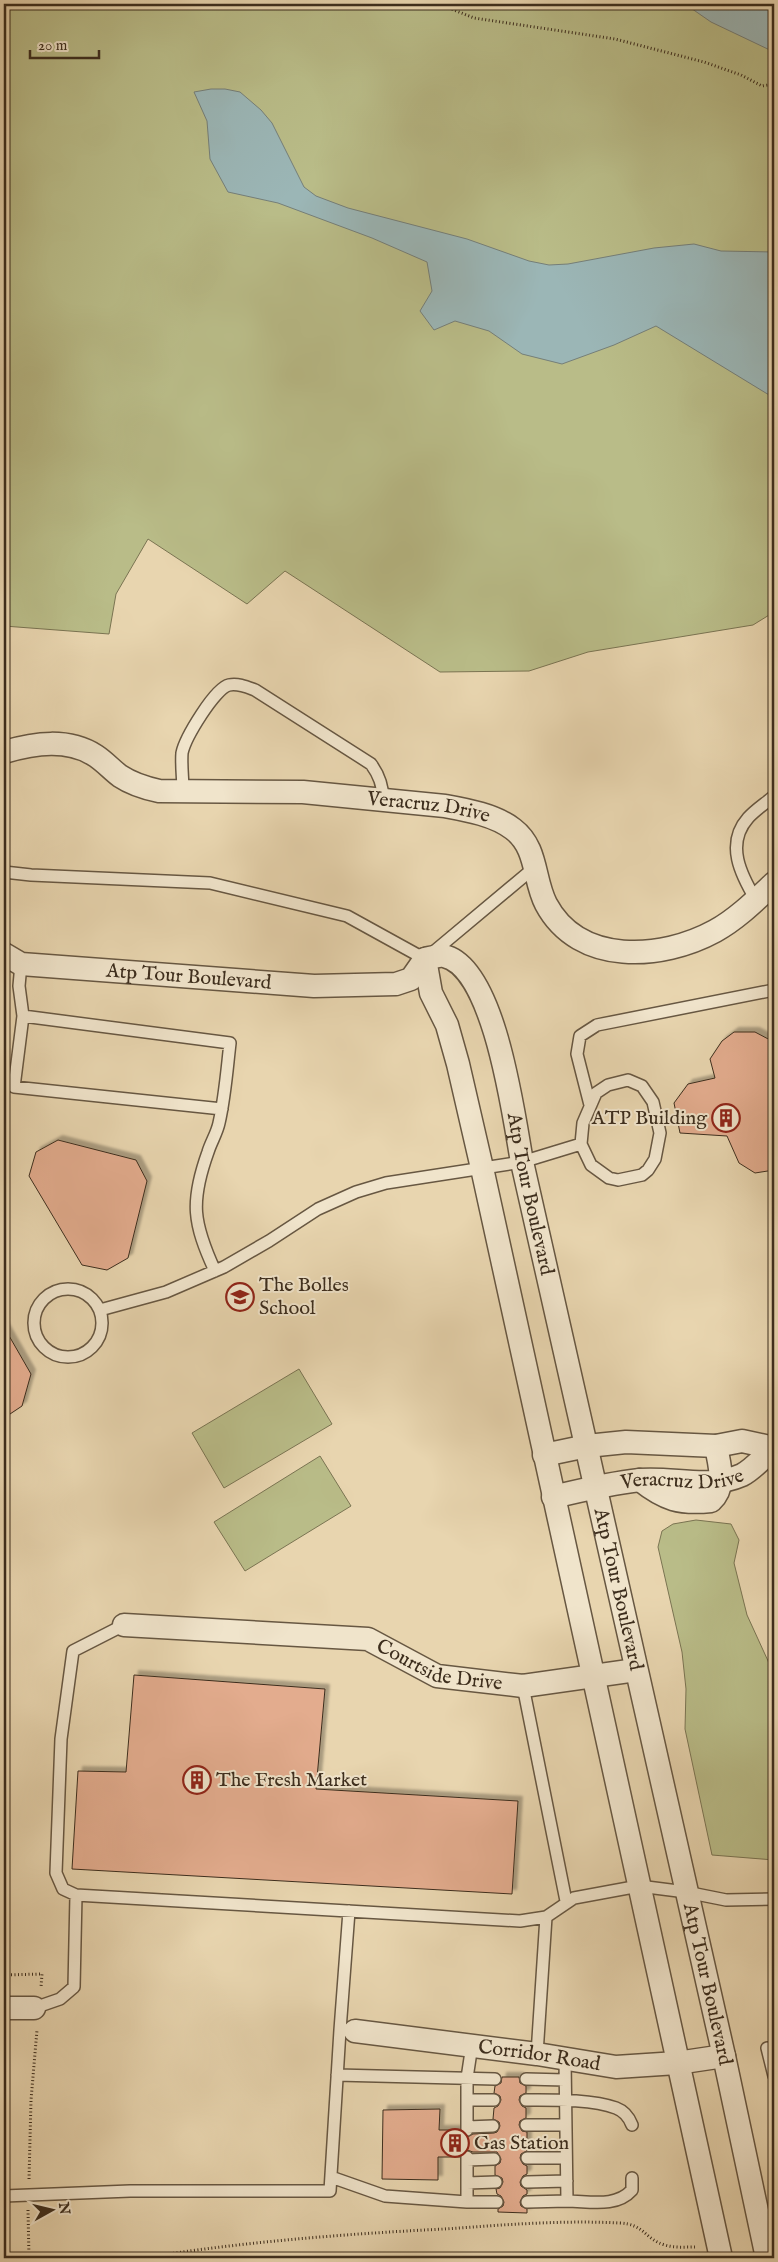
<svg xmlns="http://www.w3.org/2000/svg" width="778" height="2262" font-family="'IM FELL English',serif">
<defs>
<filter id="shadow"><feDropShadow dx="4.5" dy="-4.5" stdDeviation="1" flood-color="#0004"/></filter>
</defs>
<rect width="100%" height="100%" fill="#e8d5af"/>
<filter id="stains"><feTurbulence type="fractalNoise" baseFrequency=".004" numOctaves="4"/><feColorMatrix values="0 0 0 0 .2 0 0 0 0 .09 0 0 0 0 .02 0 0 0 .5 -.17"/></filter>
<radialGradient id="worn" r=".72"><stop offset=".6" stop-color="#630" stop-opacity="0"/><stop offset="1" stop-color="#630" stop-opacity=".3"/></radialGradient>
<path fill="#b9bc88" stroke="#7a7452" d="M4,4H774V612L753,625L588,652L529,671L440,672L285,571L247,604L148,539L116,594L109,634L4,626Z
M299,1369L332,1424L224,1488L192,1433Z
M320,1456L351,1506L245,1571L214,1522Z
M696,1520L731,1524L739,1540L734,1563L747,1615L774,1674V1860L712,1855L685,1729L686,1689L682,1652L658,1547L662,1531L673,1524Z"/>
<path fill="#9bb6b6" stroke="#757f79" d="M685,4H774V52L711,22Z
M211,89H225L240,92L261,110L272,123L304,187L316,196L348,208L467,239L529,261L549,265L568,264L654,248L694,244L721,251L774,252V398L656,326L614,345L562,364L522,354L489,331L455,321L434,330L420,311L432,291L427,262L372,238L278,203L228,192L210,159L207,121L194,92Z"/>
<path fill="#e3ac8e" stroke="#3c2d1d" filter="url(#shadow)" d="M734,1032H755L772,1041L774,1050V1170L755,1173L739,1163L727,1136L680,1133L674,1103L688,1084L715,1078L710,1059L722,1041Z
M58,1140L136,1160L147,1181L128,1258L107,1270L82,1265L29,1176L36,1152Z
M4,1327L31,1374L22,1406L4,1418Z
M134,1675L325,1689L316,1789L518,1801L512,1894L72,1869L78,1771L126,1772Z
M502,2077H519L520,2083L526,2086V2093L520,2096L519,2100L522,2106L526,2108V2118L520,2121L519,2125L522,2131L527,2132V2151L521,2154L520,2158L523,2164L527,2166V2174L523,2176L520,2182L521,2186L527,2190V2194L523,2196L520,2202L521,2206L527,2209V2213L498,2212V2209L503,2206L504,2202L501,2196L497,2194L496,2189L500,2188L503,2182L502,2178L495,2175V2166L500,2163L501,2159L497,2152H473L467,2150L461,2153L460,2157H438V2180L382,2179L383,2110L440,2109L439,2130H460L461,2134L467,2137L473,2134L494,2133L497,2132L500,2126L499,2122L493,2119L494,2108L498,2106L501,2100L500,2096L494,2093L495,2086L501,2083Z"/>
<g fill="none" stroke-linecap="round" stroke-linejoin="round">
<defs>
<path id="lane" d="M183,792C183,779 181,765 182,753C185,738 215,688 229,685C238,683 247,687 255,690L371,764C379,775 383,785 383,800
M4,872L31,875L210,883L347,916L425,959L535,867
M756,900C741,875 725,844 748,818C755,810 766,803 774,796
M21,964L19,986L23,1016
M628,1080L642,1086L653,1102L660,1133L655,1159L648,1170L642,1175L618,1180L609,1178L591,1165L581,1144L583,1123L596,1093L608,1085Z
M590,1105L577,1054L580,1036L597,1025L774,990
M215,1271C193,1223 190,1202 208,1152C211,1142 217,1133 219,1123C225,1097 227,1069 230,1043L23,1016L14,1087L222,1109
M34 1323a34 34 0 1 1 68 0a34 34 0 1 1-68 0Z
M100,1310L166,1292L224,1267L269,1241L318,1209L356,1192L386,1183L522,1162L581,1144
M523,1686L566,1901
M76,1895L63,1889L56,1873L61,1739L73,1651L124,1625
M34,2008L60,1999L74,1987L76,1895L520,1921L546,1917L574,1898L639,1886L686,1892L726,1900L774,1899
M346,2030H340L349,1911
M767,2048L774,2076
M537,2054L546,1917
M337,2075L495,2079
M526,2079L565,2080
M467,2100H494
M526,2100C552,2100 592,2099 616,2108C624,2111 629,2117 632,2125
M526,2125H565
M467,2127L493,2126
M467,2130V2078L472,2045
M527,2158H566
M467,2160L494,2159
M331,2177L385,2196L467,2202H497
M527,2182L567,2181
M467,2183L496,2182
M4,2196L130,2191H330L340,2030
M567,2201C589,2201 616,2208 632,2190V2178
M467,2202V2157
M527,2202L567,2201L565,2060"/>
<g id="street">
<path id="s1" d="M4,752C35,743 68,738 96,756C105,762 112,770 120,776C132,784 145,788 159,791L303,792L445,806C467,810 495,815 513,829C538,848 533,879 546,904C579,966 662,960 715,931C737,919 756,900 774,883"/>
<path id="s2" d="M4,954L21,964L314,986L396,984L411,979L425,959C430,958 439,955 444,956C495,967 514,1118 522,1162L724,2056L767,2258"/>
<path d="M425,959L431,993L447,1025L458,1064L482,1168L721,2258"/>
<path d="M544,1455L587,1446L626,1442L716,1446L742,1441L774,1448"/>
<path d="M640,1480C665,1500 680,1504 711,1501C727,1486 719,1464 716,1446"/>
<path id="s3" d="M553,1497C582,1490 611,1483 640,1480C675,1477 708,1490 742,1475C754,1469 764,1456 774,1448"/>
<path id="s4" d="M124,1625L368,1639L437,1676L523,1686L636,1670"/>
<path d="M4,2008H34"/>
<path id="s5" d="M355,2031L537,2054L616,2067L677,2063L724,2056"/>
</g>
</defs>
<use href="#lane" stroke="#675742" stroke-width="14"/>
<use href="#street" stroke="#675742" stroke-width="25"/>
<path stroke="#3c2d1d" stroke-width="3" stroke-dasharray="1 2.5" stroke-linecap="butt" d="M439,4L474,18L615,39L704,62L741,75L762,86L774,84
M4,1975L42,1974L41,1987
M29,2179L31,2100L37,2030
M28,2210L29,2258
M142,2258C242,2242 343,2234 444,2229C502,2225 561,2220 619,2223C645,2224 644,2239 665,2245C674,2248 685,2247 695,2247"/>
<use href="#lane" stroke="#f0e4cb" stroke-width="11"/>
<use href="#street" stroke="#f0e4cb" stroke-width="22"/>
</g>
<defs>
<symbol id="building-ring" viewBox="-11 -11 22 22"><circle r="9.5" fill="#f0e4cb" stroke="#8f2418" stroke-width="1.5"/><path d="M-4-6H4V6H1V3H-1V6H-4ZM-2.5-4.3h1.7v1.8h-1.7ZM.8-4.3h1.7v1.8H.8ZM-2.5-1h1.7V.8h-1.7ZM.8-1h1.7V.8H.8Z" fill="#8f2418"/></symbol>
<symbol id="school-ring" viewBox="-11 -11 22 22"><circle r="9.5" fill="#f0e4cb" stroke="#8f2418" stroke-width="1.5"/><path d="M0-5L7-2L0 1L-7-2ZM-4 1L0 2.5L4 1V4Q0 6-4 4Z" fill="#8f2418"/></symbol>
</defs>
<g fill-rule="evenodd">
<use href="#building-ring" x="710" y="1102" width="32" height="32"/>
<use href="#school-ring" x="224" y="1281" width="32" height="32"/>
<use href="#building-ring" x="181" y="1764" width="32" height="32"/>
<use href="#building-ring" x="439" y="2127" width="32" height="32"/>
</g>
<g text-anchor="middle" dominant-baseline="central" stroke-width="4" stroke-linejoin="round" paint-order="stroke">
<g font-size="20" fill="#3c2d1d" stroke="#f0e4cb">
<text stroke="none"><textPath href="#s1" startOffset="439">Veracruz Drive</textPath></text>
<text stroke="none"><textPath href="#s2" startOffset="188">Atp Tour Boulevard</textPath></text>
<text stroke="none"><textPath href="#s2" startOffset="716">Atp Tour Boulevard</textPath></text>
<text stroke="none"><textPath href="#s3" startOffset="131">Veracruz Drive</textPath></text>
<text stroke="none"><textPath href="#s2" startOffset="1121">Atp Tour Boulevard</textPath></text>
<text stroke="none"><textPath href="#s4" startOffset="322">Courtside Drive</textPath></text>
<text stroke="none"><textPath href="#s2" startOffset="1526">Atp Tour Boulevard</textPath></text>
<text stroke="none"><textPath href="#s5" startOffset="186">Corridor Road</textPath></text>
</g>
<g font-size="20" fill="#3c2d1d" stroke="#f0e4cb" text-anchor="start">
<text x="707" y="1118" text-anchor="end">ATP Building</text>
<text x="259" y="1285">The Bolles<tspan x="259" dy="23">School</tspan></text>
<text x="216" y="1780">The Fresh Market</text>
<text x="474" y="2143">Gas Station</text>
</g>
</g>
<rect width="778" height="2262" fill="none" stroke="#e8d5af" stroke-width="20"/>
<rect x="5" y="5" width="768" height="2252" fill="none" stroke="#3c2d1d" stroke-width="2.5"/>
<rect x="10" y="10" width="758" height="2242" fill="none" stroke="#3c2d1d"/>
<g transform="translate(52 2210) rotate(82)" stroke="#f0e4cb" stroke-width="4" paint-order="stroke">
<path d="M0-4L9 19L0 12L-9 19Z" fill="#3c2d1d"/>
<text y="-8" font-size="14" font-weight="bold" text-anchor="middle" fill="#3c2d1d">N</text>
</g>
<path d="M30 50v8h69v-8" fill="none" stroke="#3c2d1d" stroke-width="2.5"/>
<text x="38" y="50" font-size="15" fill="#3c2d1d" stroke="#f0e4cb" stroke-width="4" paint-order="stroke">20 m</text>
<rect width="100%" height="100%" filter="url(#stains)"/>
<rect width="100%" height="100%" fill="url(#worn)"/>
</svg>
